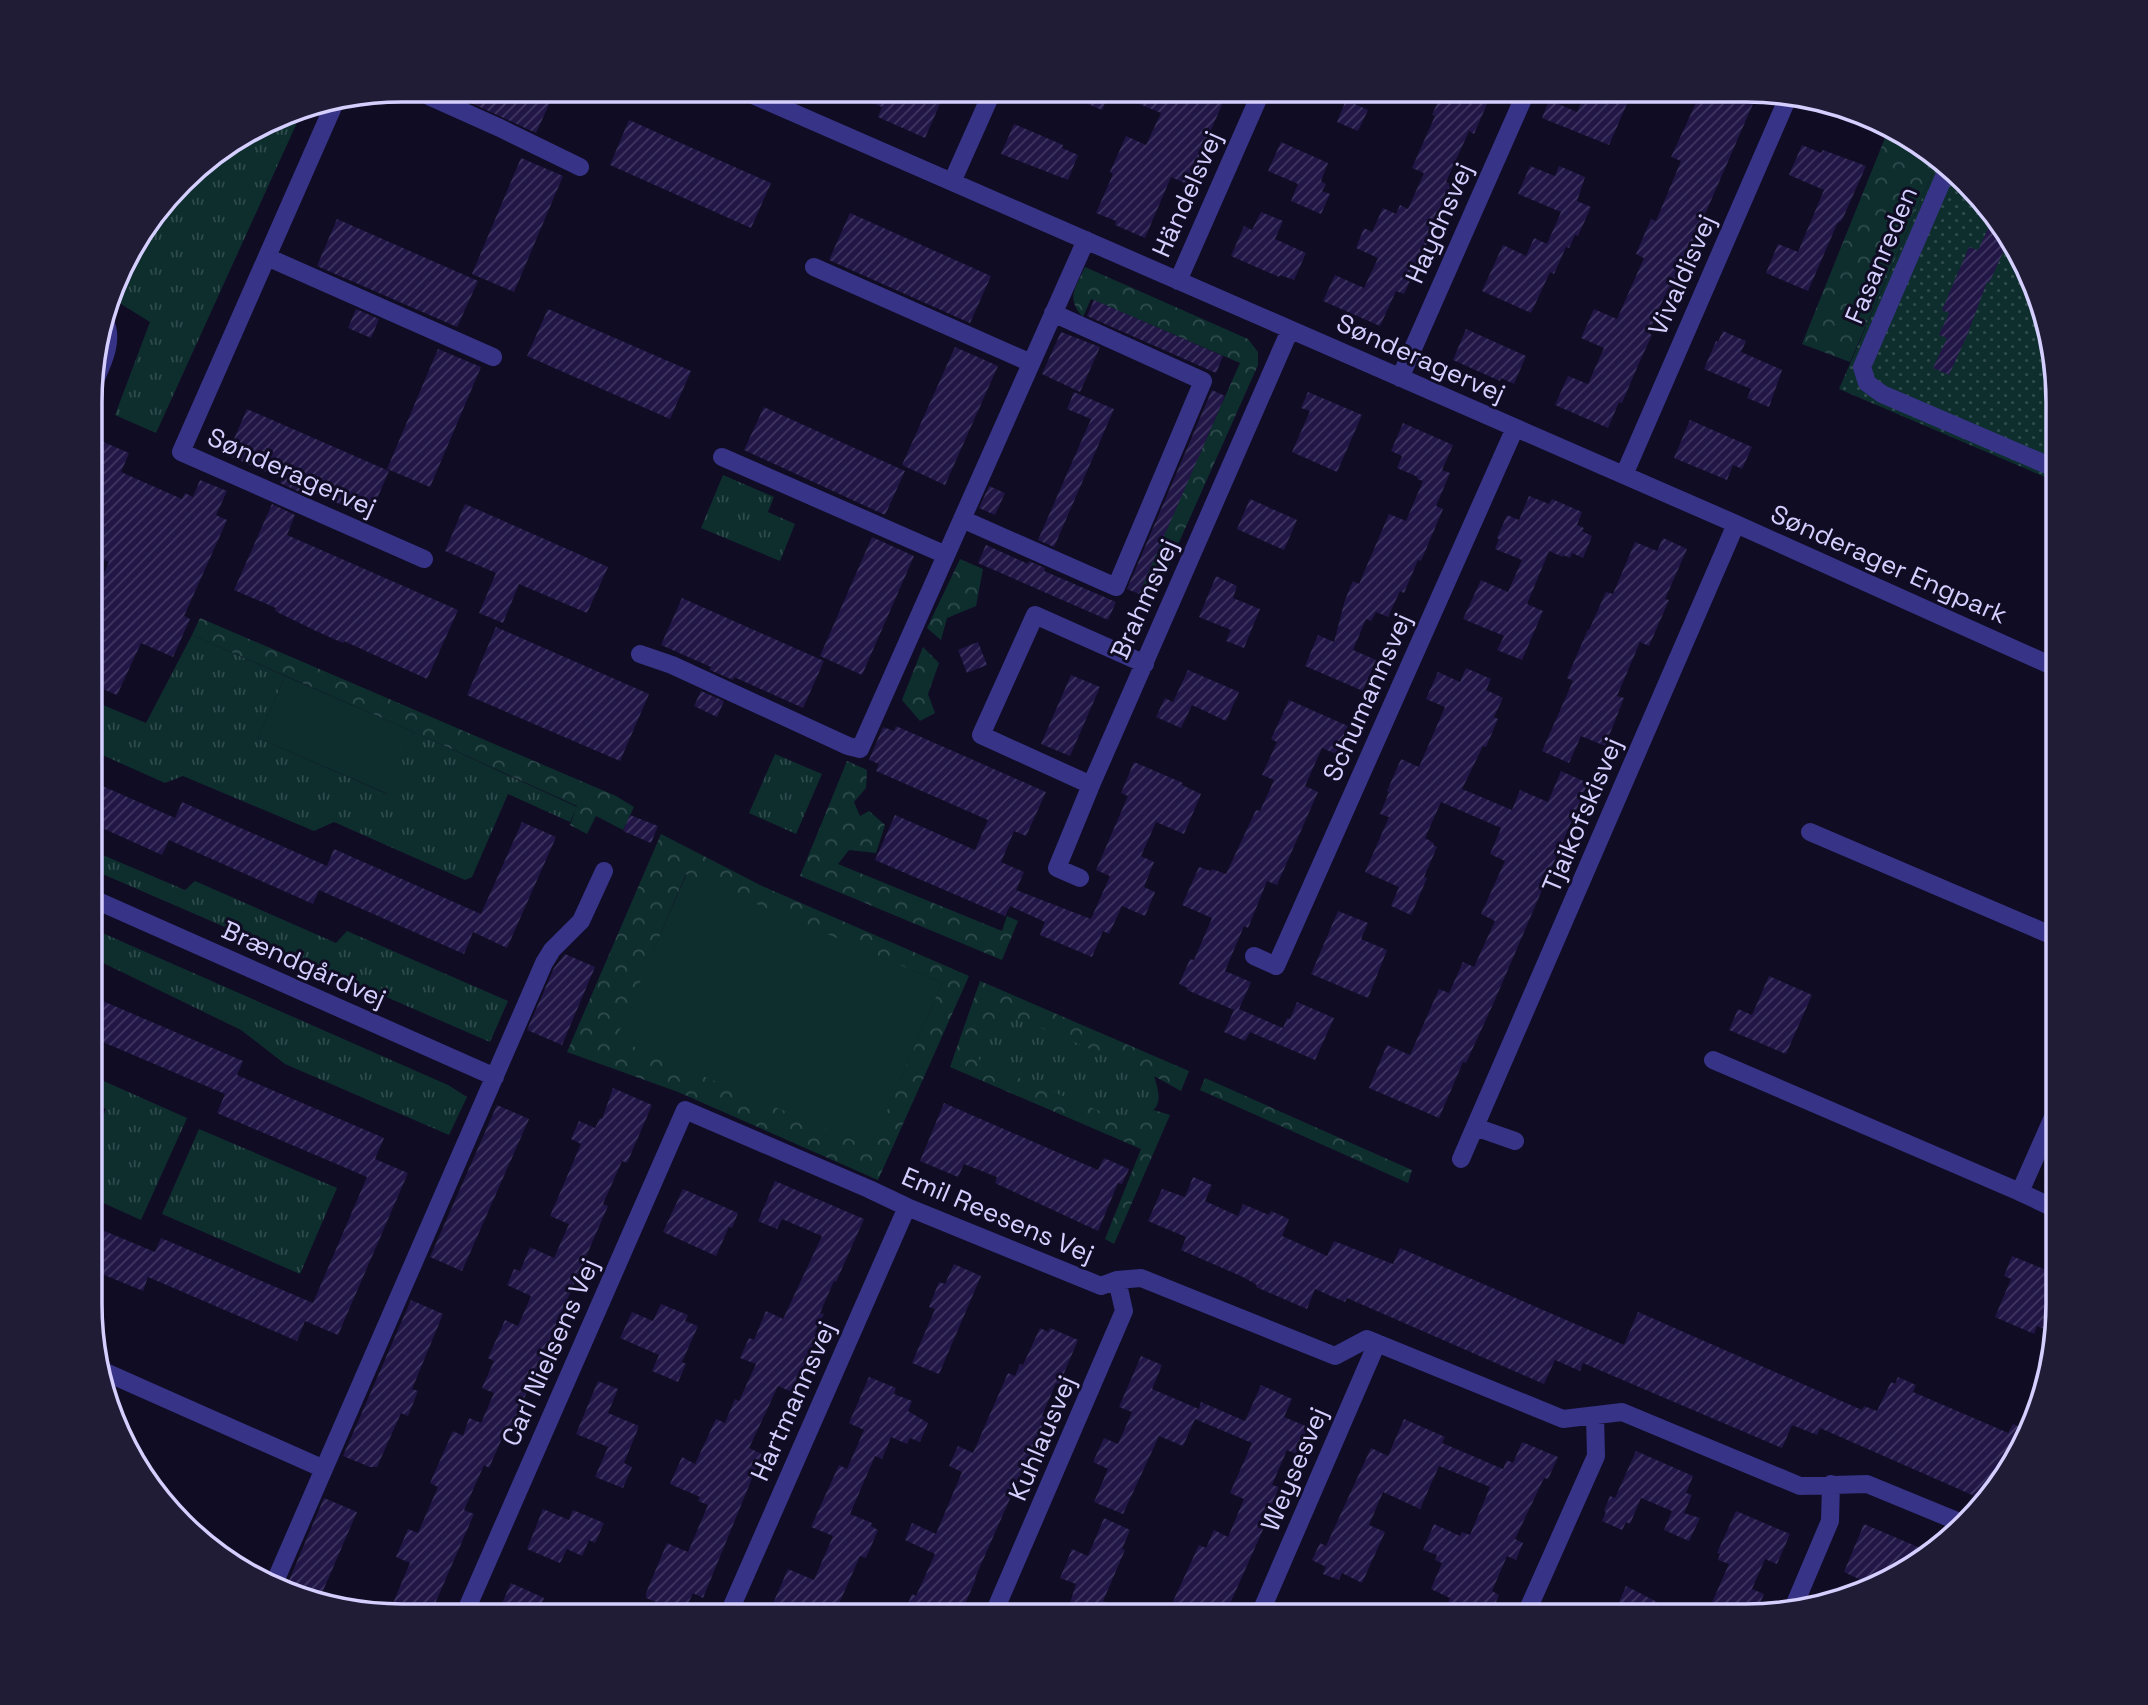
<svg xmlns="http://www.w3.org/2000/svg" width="2148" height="1705" font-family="'Space Grotesk',sans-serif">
<defs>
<pattern id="forest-crowns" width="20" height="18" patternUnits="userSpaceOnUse" patternTransform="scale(1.75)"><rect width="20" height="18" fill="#0e2e2e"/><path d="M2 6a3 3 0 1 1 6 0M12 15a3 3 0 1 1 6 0" fill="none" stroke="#304b4d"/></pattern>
<pattern id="park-tufts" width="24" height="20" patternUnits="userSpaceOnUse" patternTransform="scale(1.75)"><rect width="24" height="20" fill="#0e2e2e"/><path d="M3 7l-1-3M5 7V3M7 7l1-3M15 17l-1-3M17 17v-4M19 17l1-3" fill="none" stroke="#304b4d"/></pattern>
<pattern id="garden-dots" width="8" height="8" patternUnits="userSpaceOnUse" patternTransform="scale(1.75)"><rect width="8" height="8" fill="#0e2e2e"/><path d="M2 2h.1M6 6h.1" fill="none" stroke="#304b4d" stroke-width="1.8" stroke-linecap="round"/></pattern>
<pattern id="building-hatch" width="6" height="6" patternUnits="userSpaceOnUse" patternTransform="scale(1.75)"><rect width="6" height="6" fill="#211646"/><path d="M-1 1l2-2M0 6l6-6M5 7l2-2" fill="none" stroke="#403762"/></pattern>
</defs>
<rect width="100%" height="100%" fill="#100c24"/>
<path fill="#0e2e2e" d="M285,676L414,732L388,794L258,738Z
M687,873L942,983L871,1149L615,1039Z"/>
<path fill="url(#forest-crowns)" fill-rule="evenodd" d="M1889,128L1939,159L1850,362L1802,344Z
M1085,267L1248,339L1258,352V365L1152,603L1138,593L1240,363L1091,299L1083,317C1065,297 1076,288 1085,267Z
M960,559L983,569L976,606L947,618L941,640L927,628Z
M200,618L616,796L634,807L623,830L596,816L587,834L570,825L577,806L414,732L192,635Z
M923,647L939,663L928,694L935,713L920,721L902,700Z
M847,761L867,770L866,788L854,802L860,816L869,811L885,825L876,853L849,850L838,864L1002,931L1007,916L1018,921L1002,960L800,876Z
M661,834L762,886L969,976L878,1180L678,1092L567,1052ZM686,874L942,983L871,1148L616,1039Z
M980,981L1189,1071L1181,1091L1154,1076L1133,1125L1154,1110L1170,1115L1114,1244L1105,1239L1141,1149L950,1067Z
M1205,1078L1412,1170L1408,1183L1200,1090Z"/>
<path fill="url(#park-tufts)" d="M305,105L156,433L115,415L150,322L113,299L131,246L196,167Z
M723,475L774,497L768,512L795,524L780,561L701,528Z
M192,635L285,676L258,738L387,794L414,732L577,807L570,822L508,794L472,877L465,880L334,822L314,831L183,776L165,783L91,750V700L146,723Z
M775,754L822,774L796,834L749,813Z
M91,850L185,890L195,881L336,943L347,931L508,1001L490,1042L91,869Z
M91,928L448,1085L467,1097L449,1135L285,1064L241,1030L91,957Z
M1001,1016L1027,1022L1154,1076C1164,1106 1158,1108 1134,1125L980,1062L974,1038Z
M90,1075L187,1118L141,1220L90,1197V1119L100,1123L106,1109L90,1101Z
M199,1129L337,1188L300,1274L162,1214Z"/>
<path fill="url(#garden-dots)" d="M1939,159L1953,167L2027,264L2059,401V483L1839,389Z"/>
<path fill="url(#building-hatch)" d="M441,89H556L536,133Z
M842,89H886L906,98L910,89L946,90L925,138L878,117L882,107Z
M1055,90H1206L1225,98L1187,184L1171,177L1145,238L1115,225L1116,221L1096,213L1113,174L1110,172L1126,136L1146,145L1161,113L1110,92L1102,110Z
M1443,90L1463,98L1466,90H1493L1474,134L1469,131L1446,182L1451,184L1438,212L1441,213L1404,294L1396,291L1380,326L1323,301L1335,275L1364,288L1378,258L1356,248L1364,228L1372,232L1383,208L1396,214L1400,205L1408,209L1424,173L1412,168L1435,116L1432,115Z
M1587,90H1633L1609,145L1542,118L1549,100L1577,112Z
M1702,90H1759L1669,297L1665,295L1649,333L1652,335L1639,363L1622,403L1619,402L1608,428L1555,405L1568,376L1588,384L1604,348L1581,338L1594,309L1617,319L1644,258L1636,254L1651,219L1656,221L1681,161L1671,157Z
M1346,100L1368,110L1358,131L1337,122Z
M629,120L771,183L751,228L610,165Z
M1014,124L1063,145L1062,148L1078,155L1068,180L1001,154Z
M1281,142L1328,163L1321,181L1326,184L1322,191L1330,194L1321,214L1291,201L1298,184L1268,171Z
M1802,145L1821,153L1823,150L1866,166L1842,220L1837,224L1808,291L1766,273L1778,244L1798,252L1824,190L1789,175Z
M521,158L563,176L514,292L472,274Z
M1530,166L1555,176L1559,166L1585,177L1577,201L1591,207L1578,236L1575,235L1569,248L1566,247L1554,274L1550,272L1531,313L1482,291L1503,245L1526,256L1534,238L1547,244L1561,212L1518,194Z
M1261,212L1283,221L1275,239L1306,253L1294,280L1280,275L1279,277L1231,256L1244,226L1252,230Z
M850,213L991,276L970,323L829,260Z
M337,219L478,281L457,327L317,266Z
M1990,224L1999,228L2009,240L1989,283L1987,282L1968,333L1949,375L1933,368L1947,338L1939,335L1949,313L1942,310L1969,247L1978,250Z
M1094,300L1223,356L1216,373L1087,316Z
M356,309L379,319L371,338L348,328Z
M548,309L691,371L670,419L527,356Z
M1466,329L1526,356L1514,384L1501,378L1500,381L1453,360Z
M1723,331L1746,341L1741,352L1782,370L1769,407L1747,398L1751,389L1704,369L1716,341L1718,342Z
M1061,332L1100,347L1080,392L1042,374Z
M955,347L998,366L945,485L902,465Z
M438,349L481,367L430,487L387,469Z
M1212,390L1225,396L1139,594L1127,589Z
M1074,392L1114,409L1054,547L1038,540L1091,419L1067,409Z
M1308,392L1362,415L1337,472L1292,452L1310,411L1301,408Z
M764,407L905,471L885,515L744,450Z
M247,409L389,471L369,517L306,489L304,494L280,483L282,479L227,455Z
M1690,420L1752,447L1742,469L1733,465L1727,480L1674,458Z
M1403,423L1453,445L1442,470L1450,473L1436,506L1443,509L1421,561L1418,560L1404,593L1400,591L1388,617L1376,612L1371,621L1366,619L1353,650L1376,660L1363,691L1305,666L1318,635L1334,642L1345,600L1353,581L1359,584L1389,514L1406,521L1423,481L1417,479L1418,477L1397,468L1402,456L1391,451Z
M92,437L129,453L121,472L182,499L185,493L193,497L200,480L227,491L216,515L227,520L184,616L190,619L173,657L141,643L117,695L91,684V601L109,562L92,555Z
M989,486L1005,493L995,515L979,508Z
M1529,496L1549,504L1552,499L1582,512L1577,525L1584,528L1582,531L1592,536L1583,558L1572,553L1570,558L1563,555V557L1549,551L1527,604L1543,611L1522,660L1497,650L1504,636L1463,619L1481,580L1508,592L1522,560L1495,549L1499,539L1497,538L1507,515L1519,520Z
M1250,499L1297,520L1284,550L1237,529Z
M272,504L295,515L287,535L458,610L427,679L344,641L343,643L316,631L275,611L276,608L234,590Z
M465,504L608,567L587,613L519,584L503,623L479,613L496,573L445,551Z
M872,537L914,556L862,675L820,656Z
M1663,538L1687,549L1665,599L1669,600L1649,646L1640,642L1617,696L1624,698L1605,746L1581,736L1569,763L1542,751L1573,681L1567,678L1588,629L1589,630L1606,592L1613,594L1635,542L1657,551Z
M986,545L1028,564L1029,561L1045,568L1044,571L1116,602L1108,620L978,563Z
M1216,576L1237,586L1233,598L1260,609L1244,648L1226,641L1231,630L1199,617Z
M682,598L824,661L803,708L734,677L733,680L710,670L711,667L661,645Z
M496,627L649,694L620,761L467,695Z
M978,642L987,665L967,673L958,650Z
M1466,668L1491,679L1486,690L1503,698L1494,717L1498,719L1486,747L1483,746L1462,789L1512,810L1520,790L1548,802L1561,771L1588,783L1494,1002L1466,1063L1463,1062L1439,1118L1369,1088L1387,1045L1410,1055L1439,989L1449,993L1463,962L1474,967L1495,921L1481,914L1505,861L1490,854L1501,828L1441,802L1425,838L1434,843L1433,845L1437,847L1424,877L1427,878L1411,915L1391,906L1399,887L1365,872L1389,817L1380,814L1389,792L1387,791L1401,759L1419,767L1445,707L1426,699L1438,672L1460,682Z
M1188,670L1239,692L1226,721L1192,705L1181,728L1156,717L1165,698L1173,702Z
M1071,675L1100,687L1070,756L1041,744Z
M701,691L724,701L717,717L694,706Z
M1289,700L1348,726L1336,754L1322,748L1305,786L1318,792L1277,885L1267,881L1248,928L1244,926L1225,971L1251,982L1239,1009L1283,1028L1287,1018L1290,1019L1297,1002L1334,1018L1315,1060L1250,1032L1245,1041L1224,1032L1234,1010L1187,990L1188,988L1179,984L1190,959L1194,960L1212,918L1182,905L1199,867L1211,871L1212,869L1226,874L1256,810L1260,811L1274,780L1262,775L1277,742L1271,739Z
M896,726L1046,792L1026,836L1014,831L1001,862L1024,872L1016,890L1091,919L1110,876L1096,870L1128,796L1121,793L1134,762L1183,783L1182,785L1201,794L1184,834L1156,822L1141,856L1154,862L1144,887L1155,892L1145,916L1122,906L1109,934L1103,931L1092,957L1040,935L1045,922L1010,906L1005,916L875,860L895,815L975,850L988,820L876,771L879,764L869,760L883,727L894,731Z
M91,781L175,818L182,802L327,866L334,849L481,914L522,822L556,837L507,948L473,932L464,954L319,890L313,904L169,840L162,855L91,823Z
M630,815L658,826L651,843L623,831Z
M1338,911L1368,923L1361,939L1387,950L1368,998L1311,974Z
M565,954L595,967L562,1045L527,1030L554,968Z
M1769,976L1812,995L1786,1054L1729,1030L1738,1009L1752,1015Z
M91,996L243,1061L237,1075L384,1138L375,1159L408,1173L338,1335L305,1321L297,1341L148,1277L143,1291L90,1269V1225L155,1252L161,1238L313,1303L367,1177L217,1113L225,1094L91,1037Z
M613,1088L652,1105L627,1163L622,1161L603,1204L608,1206L507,1438L503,1436L489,1468L484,1465L464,1510L474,1514L430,1615H420L393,1603L410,1563L396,1557L408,1529L418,1533L438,1487L430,1483L453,1431L463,1436L469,1418L481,1423L494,1393L482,1388L494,1361L488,1358L505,1320L518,1326L531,1296L507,1285L514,1269L520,1271L530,1247L554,1258L569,1224L550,1216L581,1144L571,1139L579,1121L595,1128L600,1118L602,1119Z
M944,1103L1098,1170L1104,1158L1129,1169L1122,1184L1118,1183L1098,1231L995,1183L997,1177L964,1164L958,1177L920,1161Z
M497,1105L529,1119L462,1271L430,1257Z
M1193,1177L1212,1185L1205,1201L1238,1216L1243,1204L1269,1215L1271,1211L1289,1219L1282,1236L1327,1256L1334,1241L1393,1264L1400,1248L1624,1345L1638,1312L1862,1410L1864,1406L1877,1411L1891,1382L1895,1384L1898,1377L1916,1385L1913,1392L2006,1432L2008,1433L2013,1424L2030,1431L1986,1501L1820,1428L1817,1435L1792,1425L1782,1448L1583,1363L1580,1371L1555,1360L1544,1384L1347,1298L1345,1302L1315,1289L1307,1309L1256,1287L1257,1285L1243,1277L1181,1250L1186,1237L1148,1221L1162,1189L1185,1197Z
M775,1181L864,1219L836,1282L834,1281L820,1313L824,1314L815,1332L818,1333L792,1392L778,1386L749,1448L762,1454L703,1598L693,1593L685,1610L675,1606L673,1609L646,1598V1593L667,1543L688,1552L708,1505L698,1501L700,1497L670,1484L682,1457L695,1464L716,1419L725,1423L735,1399L739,1401L756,1364L740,1358L749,1338L754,1340L766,1311L783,1319L822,1236L782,1219L777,1229L758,1221Z
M683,1189L738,1213L732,1228L729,1227L716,1256L663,1232Z
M2012,1256L2058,1275V1324L2056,1334L2037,1326L2034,1334L1995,1317L2011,1279L2004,1276Z
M954,1264L981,1276L939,1374L912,1363L935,1309L929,1307L939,1282L945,1284Z
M411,1300L443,1314L412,1389L418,1391L408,1416L401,1413L377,1467H370L343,1456Z
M661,1304L688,1315L685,1321L698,1326L682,1362L686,1364L678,1382L652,1371L659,1355L620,1338L632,1312L653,1321Z
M1040,1328L1048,1332L1050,1328L1078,1340L1059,1385L1056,1383L1042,1416L1046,1417L975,1578L976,1579L960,1615H951L929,1606L925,1615H914L905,1611L912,1594L916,1596L935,1554L905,1540L912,1523L936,1534L962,1472L949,1466L958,1446L973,1453L1008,1373L1015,1376L1020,1364L1023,1365Z
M1141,1356L1162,1365L1152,1389L1199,1409L1201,1402L1245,1421L1261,1385L1292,1399L1284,1417L1308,1427L1296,1454L1287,1450L1272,1485L1279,1487L1264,1525H1265L1225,1615H1187L1170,1608L1199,1545L1206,1548L1214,1530L1228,1537L1244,1499L1230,1493L1252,1443L1195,1419L1183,1446L1159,1436L1123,1514L1094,1502L1108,1469L1093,1462L1104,1438L1118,1444L1132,1412L1119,1407Z
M869,1377L896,1388L894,1394L912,1401L908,1411L928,1423L920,1442L910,1438L907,1444L891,1437L882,1459L875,1456L850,1514L872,1523L871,1526L878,1530L866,1558L860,1556L834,1615H821L794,1604L789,1615H768L788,1569L814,1580L833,1536L811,1527L839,1465L847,1469L864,1430L849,1423Z
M598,1381L618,1389L608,1413L639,1426L624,1463L632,1467L623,1488L595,1477L608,1447L576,1434Z
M1404,1419L1445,1437L1442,1443L1503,1469L1507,1460L1513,1463L1522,1442L1558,1457L1548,1479L1544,1478L1515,1539L1523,1543L1516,1560L1507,1556L1492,1591L1499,1595L1490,1616H1443L1450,1598L1431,1589L1442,1563L1435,1560L1437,1555L1423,1550L1434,1524L1460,1536L1462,1532L1470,1535L1490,1487L1439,1466L1420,1509L1383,1492L1369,1525L1385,1532L1362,1583L1342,1573L1339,1580L1323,1574L1326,1567L1312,1560L1320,1543L1326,1546L1371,1448L1388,1456Z
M1636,1451L1693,1476L1686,1493L1692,1495L1684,1513L1700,1518L1689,1541L1664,1530L1672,1511L1641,1498L1630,1524L1626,1522L1622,1530L1602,1521L1606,1512L1604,1511L1610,1496L1615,1498Z
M324,1498L357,1512L319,1600L284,1592Z
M543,1509L569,1520L573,1510L604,1523L595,1543L589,1540L582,1556L567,1549L560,1563L527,1549Z
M1736,1511L1790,1534L1777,1564L1765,1559L1752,1589L1764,1594L1755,1614L1706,1616L1729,1564L1718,1560L1720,1554L1717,1553Z
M1104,1518L1130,1530L1122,1549L1125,1550L1103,1601L1136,1615H1072L1076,1606L1070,1603L1076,1584L1060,1578L1072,1549L1088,1556Z
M1864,1524L1918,1547L1913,1558L1874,1586L1844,1572Z
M511,1583L544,1598L537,1615H497Z
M1626,1586L1659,1603L1652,1616H1613Z"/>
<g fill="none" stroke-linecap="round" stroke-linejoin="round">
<path stroke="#373387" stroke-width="18" d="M413,89L500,128L580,167
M739,89L1736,524L2059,669
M336,100L181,452L424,559
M1949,165L1862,367L1867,383L1882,394L2059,470
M952,182L993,90
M267,257L493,357
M814,267L1031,363
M1178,281L1262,90
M1400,378L1527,90
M92,387C100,368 115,342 105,322
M722,457L946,555
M1624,475L1789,95
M962,519L1116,587L1203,381L1053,313
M640,654L672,665L848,746L860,749L1086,240
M1091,785L981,735L1035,615L1145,664
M1810,832L2058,938
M1080,878L1057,868L1091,785L1290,330
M91,898L495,1077
M1254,956L1276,966L1515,428
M1713,1060L2020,1192
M1475,1127L1515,1141
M1461,1159L1736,524
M2058,1210L2020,1192L2058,1106
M103,1371L324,1469
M273,1586L544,963L552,950L581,921L604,871
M1794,1606L1830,1521L1831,1484
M464,1615L685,1110L869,1189L907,1207L1101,1286L1117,1280L1141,1278L1335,1356L1367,1339L1563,1419L1622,1412L1800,1486L1867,1484L1962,1523
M728,1615L907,1207
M993,1615L1124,1311L1117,1280
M1259,1616L1377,1343
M1525,1616L1596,1456L1595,1416"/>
</g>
<g text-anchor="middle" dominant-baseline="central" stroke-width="6" stroke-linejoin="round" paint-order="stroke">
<g font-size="26" fill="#d5cfff" stroke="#100c24">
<text transform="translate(1187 194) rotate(-66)">Händelsvej</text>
<text transform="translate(1439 223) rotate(-66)">Haydnsvej</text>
<text transform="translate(1881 255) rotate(-67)">Fasanreden</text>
<text transform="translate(1682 275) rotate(-66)">Vivaldisvej</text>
<text transform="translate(1421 358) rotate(24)">Sønderagervej</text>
<text transform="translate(292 472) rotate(24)">Sønderagervej</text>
<text transform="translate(1889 564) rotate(24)">Sønderager Engpark</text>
<text transform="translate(1144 599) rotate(-66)">Brahmsvej</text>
<text transform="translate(1367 697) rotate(-66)">Schumannsvej</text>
<text transform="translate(1582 815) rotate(-67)">Tjaikofskisvej</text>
<text transform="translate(304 964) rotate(24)">Brændgårdvej</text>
<text transform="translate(998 1215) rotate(23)">Emil Reesens Vej</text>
<text transform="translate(550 1352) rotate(-66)">Carl Nielsens Vej</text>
<text transform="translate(793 1401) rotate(-66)">Hartmannsvej</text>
<text transform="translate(1042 1438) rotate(-67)">Kuhlausvej</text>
<text transform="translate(1294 1469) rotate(-67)">Weysesvej</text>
</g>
</g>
<path d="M0 0H2148V1705H0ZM402 102H1746A300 300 0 0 1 2046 402V1304A300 300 0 0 1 1746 1604H402A300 300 0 0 1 102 1304V402A300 300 0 0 1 402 102Z" fill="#201c36" fill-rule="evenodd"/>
<path fill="none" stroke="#d5cfff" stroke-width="3.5" d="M402 102H1746A300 300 0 0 1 2046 402V1304A300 300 0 0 1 1746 1604H402A300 300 0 0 1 102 1304V402A300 300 0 0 1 402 102Z"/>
</svg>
